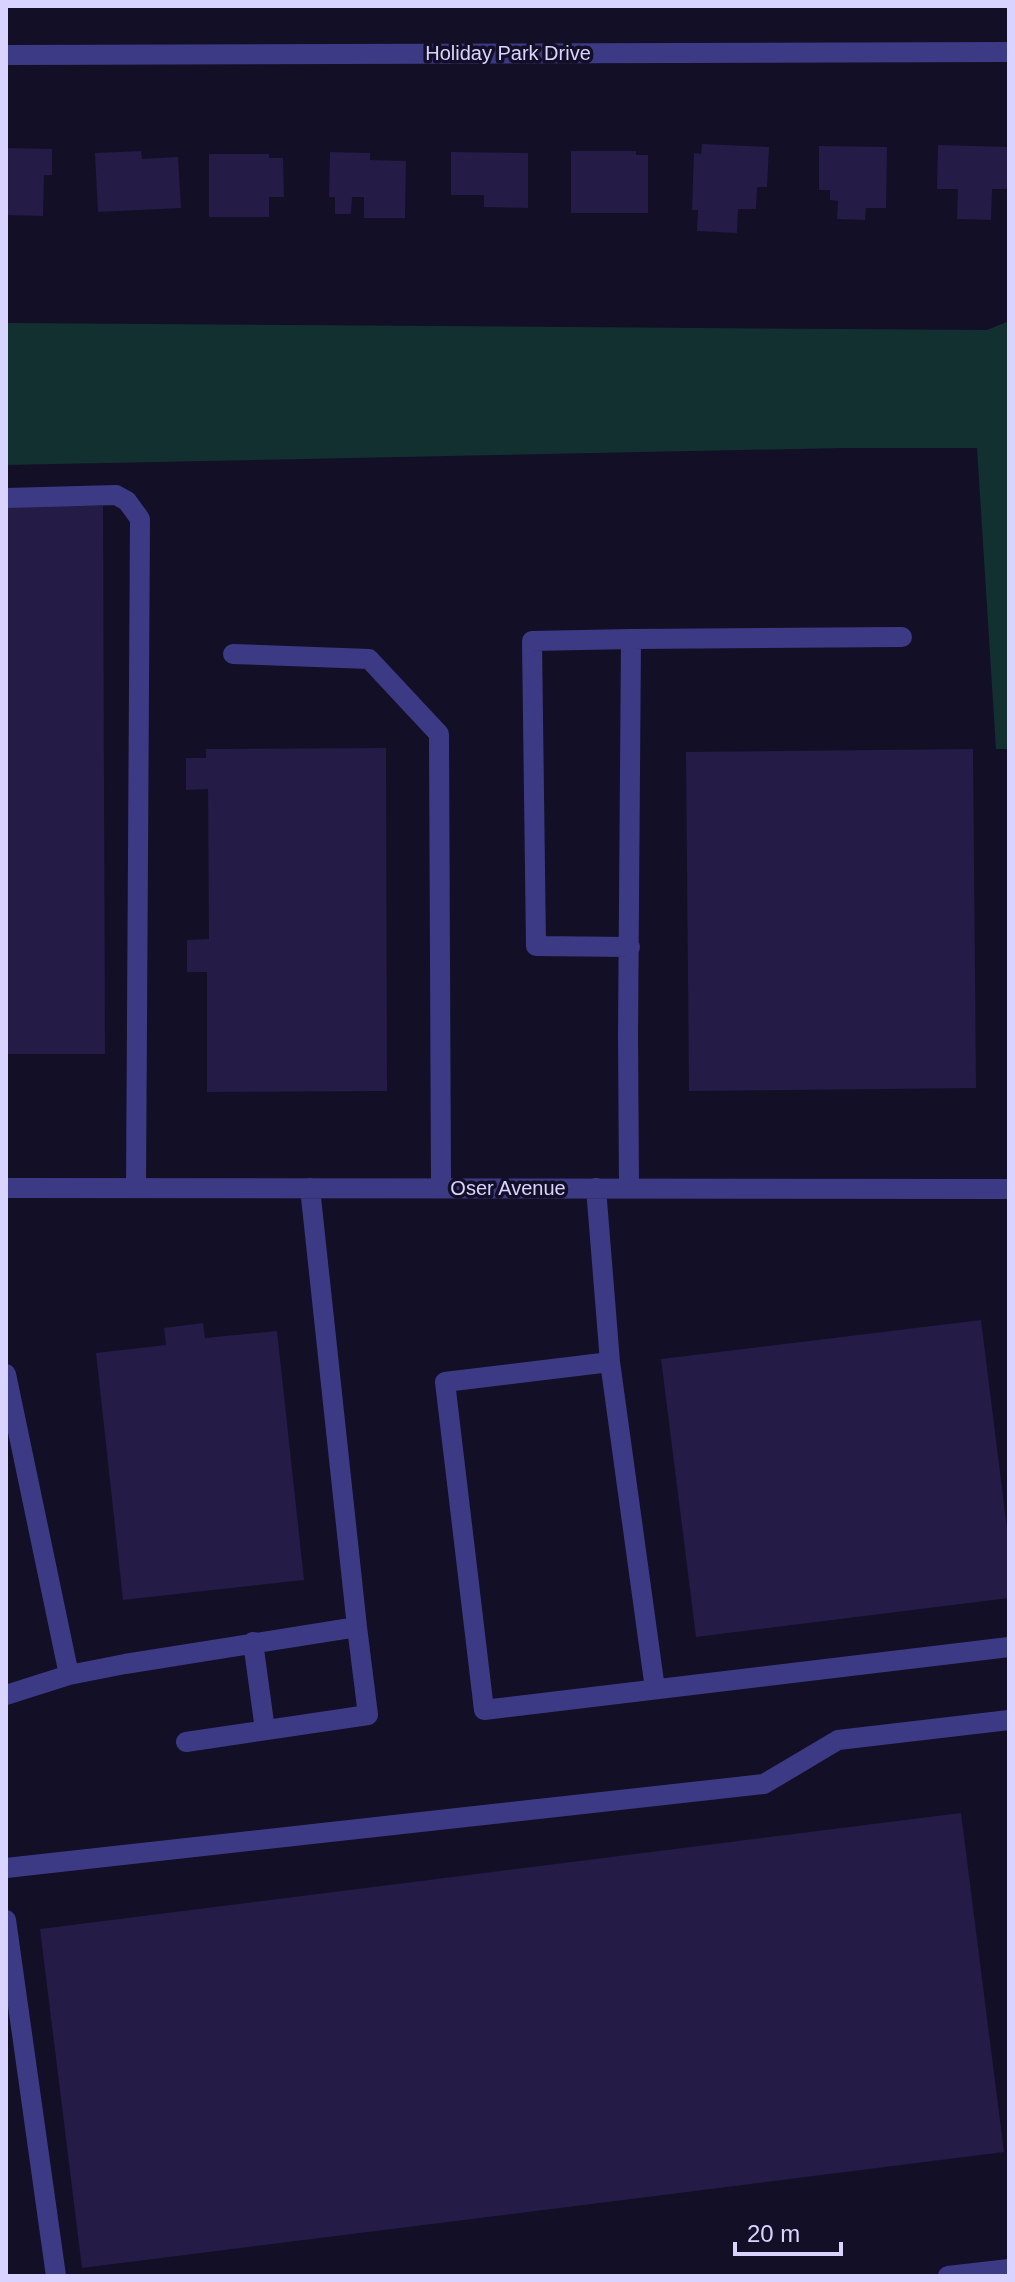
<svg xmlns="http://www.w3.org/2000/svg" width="1015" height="2282" font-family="Helvetica,sans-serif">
<rect width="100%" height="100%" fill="#130f26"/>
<path fill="#12302f" d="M1009,321V749H996L977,448H843L6,465V323L987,330Z"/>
<path fill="#241b47" d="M702,144L769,147L767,187H757L756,209H738L737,233L697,231L698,210H692L694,153L701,154Z
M938,145L1008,147L1007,189H992L991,220L957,219L958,189H937Z
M819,146L887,147L886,208H866L865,220L837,219L838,201L830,200V190H819Z
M6,148L52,149V175H44L43,216L6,215Z
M141,151L142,159L178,157L181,208L98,212L95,153Z
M571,151H636V155H648V213H571Z
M330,152L370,153V160L406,161L405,218H364V197H352L351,214H335V197H329Z
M451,152L528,153V208L484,207V195H451Z
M209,154H269V158H283L284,197H269V217H209Z
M6,506H103L105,1054H6Z
M386,748L387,1091L207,1092V972H187V940L209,939L208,789L186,790V758H206V749Z
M973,749L976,1088L689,1091L686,752Z
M981,1320L1009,1544V1598L696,1637L661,1359Z
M203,1323L205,1338L277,1331L304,1580L123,1600L96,1353L166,1345L164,1328Z
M961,1813L1004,2152L82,2268L40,1929Z"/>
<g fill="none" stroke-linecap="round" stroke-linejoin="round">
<path stroke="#3d3a85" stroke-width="20" d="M6,55L1009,52
M6,498L116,495L127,501L140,519L136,1188
M233,654L369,659L439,734L441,1188
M630,947L536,946L532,641L631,639
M6,1188L1009,1189
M596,1188L610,1362L445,1382L484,1710L1009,1647
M629,1188L628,1035L631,639L902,637
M610,1362L655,1689
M6,1374L69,1675L6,1695
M253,1642L265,1730
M69,1675L125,1664L357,1627L310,1188
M186,1742L368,1715L357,1627
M6,1868L764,1784L838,1740L1009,1720
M6,1920L56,2276
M948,2276L1009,2269"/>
</g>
<g text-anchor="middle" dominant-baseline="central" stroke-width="7" stroke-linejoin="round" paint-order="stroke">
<g font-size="20" fill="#d9d4ff" stroke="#130f26">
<text x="508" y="53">Holiday Park Drive</text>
<text x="508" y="1188">Oser Avenue</text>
</g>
</g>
<rect width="1015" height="2282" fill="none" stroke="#d9d4ff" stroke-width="16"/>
<path d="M735 2242v12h106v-12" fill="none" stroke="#d9d4ff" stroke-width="4"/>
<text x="747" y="2242" font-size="24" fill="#d9d4ff" stroke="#130f26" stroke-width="6" paint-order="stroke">20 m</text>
</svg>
